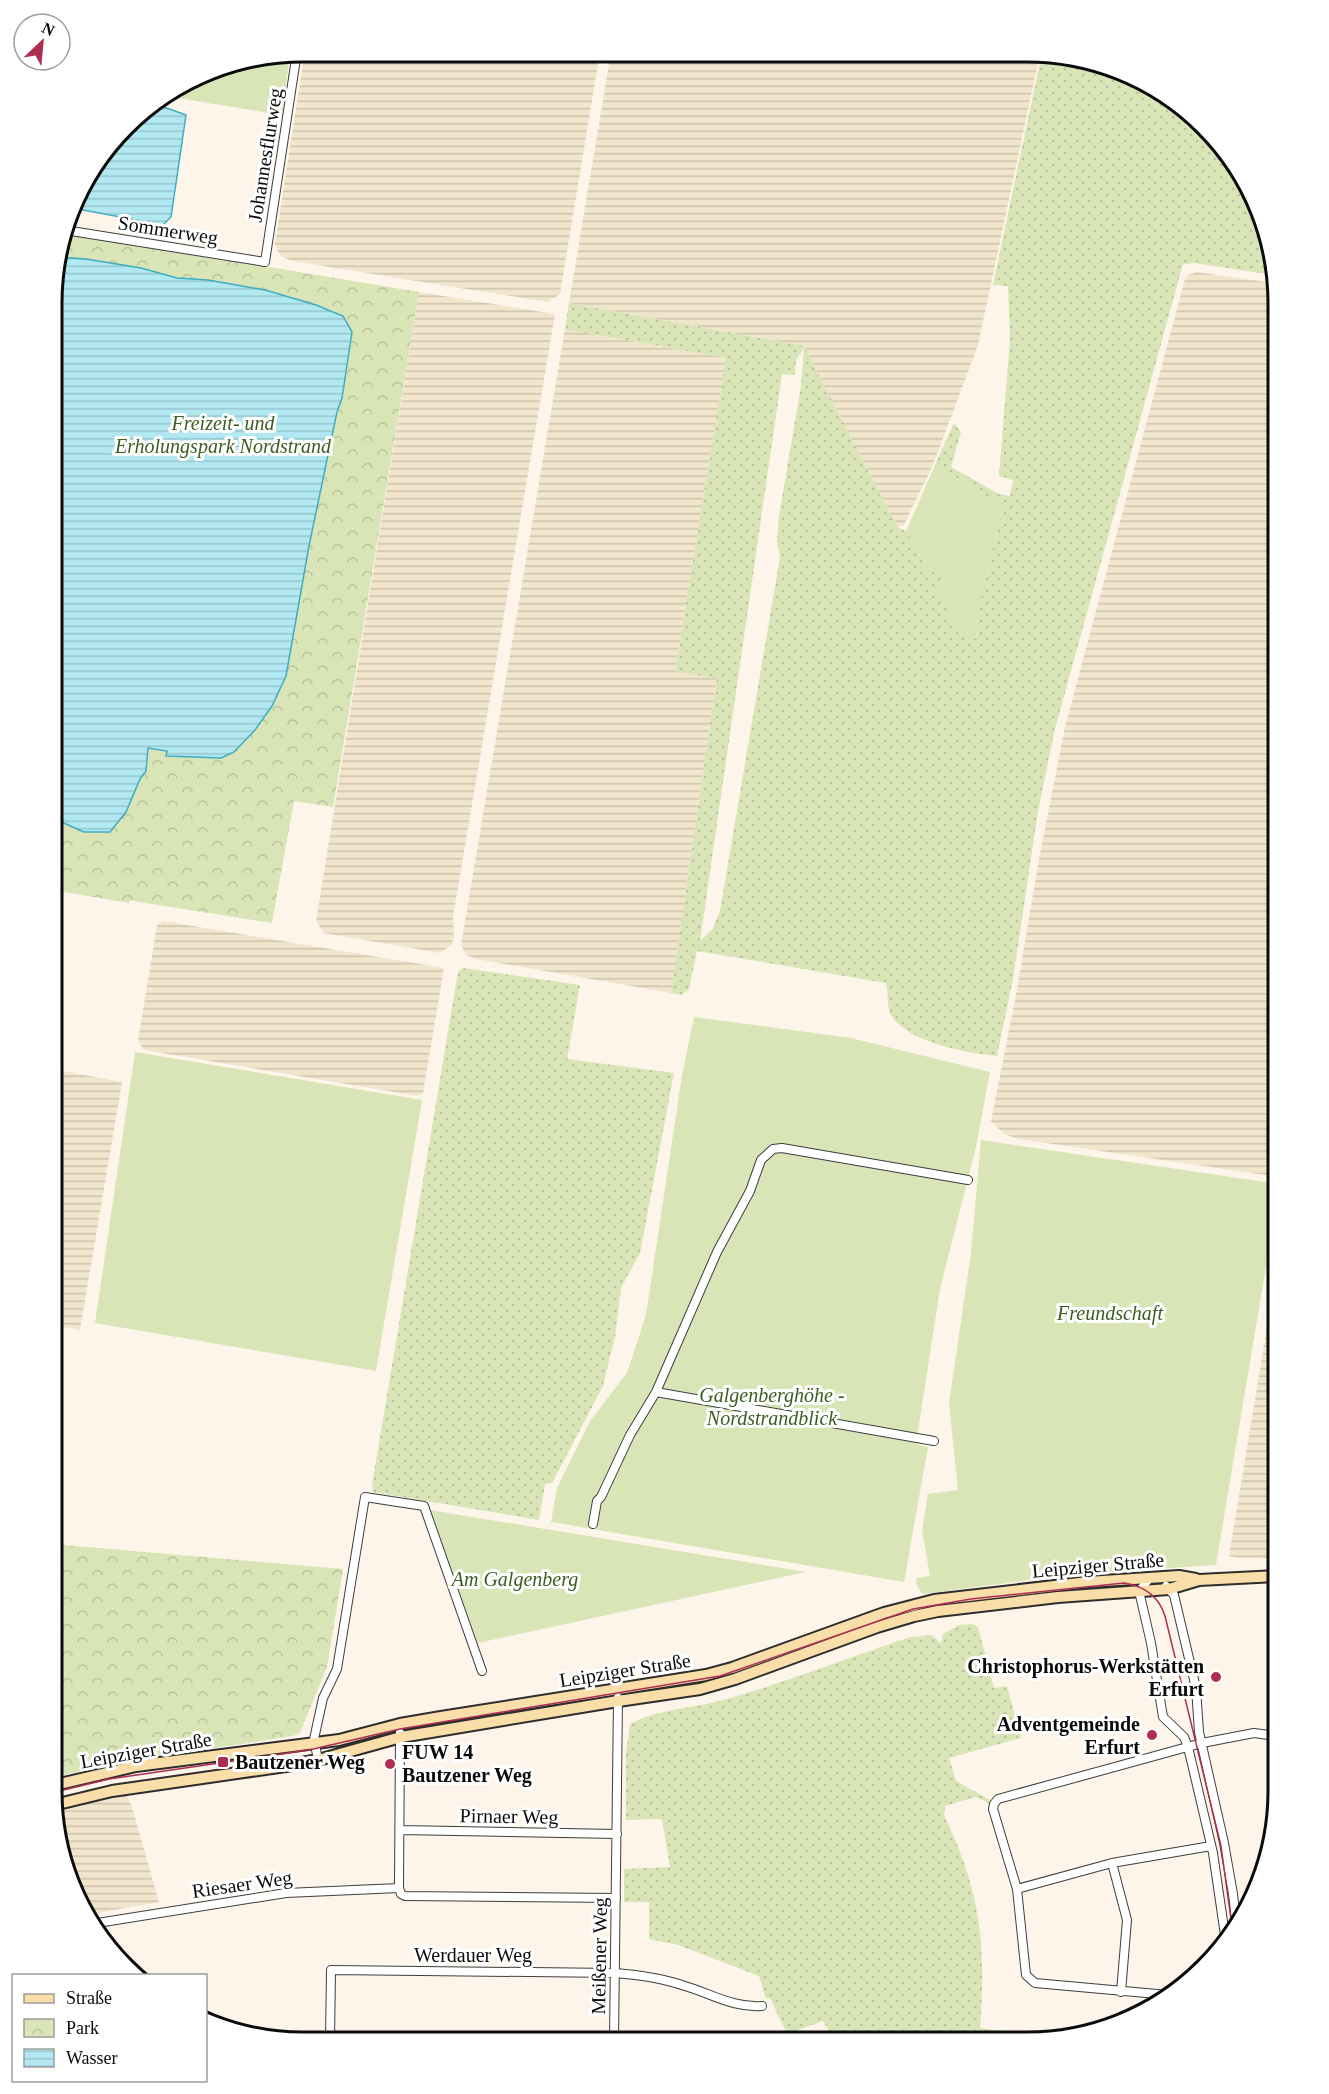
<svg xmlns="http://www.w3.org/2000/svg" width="1329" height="2094" font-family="'Times New Roman',serif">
<defs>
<pattern id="farmland-rules" width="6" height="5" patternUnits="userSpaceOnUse" patternTransform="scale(1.5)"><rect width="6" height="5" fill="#f1e5cc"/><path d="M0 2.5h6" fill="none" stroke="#cdc3ae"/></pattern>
<pattern id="grass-dots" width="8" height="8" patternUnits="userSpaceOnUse" patternTransform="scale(1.5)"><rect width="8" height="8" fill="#d9e5b7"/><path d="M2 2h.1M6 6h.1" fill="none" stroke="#b9c39c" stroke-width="1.8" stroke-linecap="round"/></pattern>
<pattern id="park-crowns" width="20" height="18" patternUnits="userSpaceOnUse" patternTransform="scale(1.5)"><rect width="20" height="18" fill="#d9e5b7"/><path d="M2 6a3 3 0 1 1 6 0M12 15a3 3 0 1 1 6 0" fill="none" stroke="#b9c39c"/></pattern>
<pattern id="water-rules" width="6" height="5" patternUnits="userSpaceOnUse" patternTransform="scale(1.5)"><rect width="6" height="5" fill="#b2e8f1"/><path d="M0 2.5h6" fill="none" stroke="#98c6cd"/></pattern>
</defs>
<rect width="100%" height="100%" fill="#fef5ea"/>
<path fill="url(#farmland-rules)" d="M305,51L600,52L560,294L548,302L292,261L283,257L278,252L275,244Z
M611,52L1040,53L978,345L933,465L904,525L897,527L804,346L569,303Z
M1197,272L1274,283L1278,303V1164L1277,1174L1272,1176L1019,1139L1004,1134L991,1121L1016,995L1039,859L1065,727L1185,279L1188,275Z
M419,292L555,314L453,917L454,937L452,944L440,953L324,933L316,921Z
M565,329L726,358L675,672L717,677L671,993L476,959L466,955L461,945Z
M163,921L444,968L423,1093L418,1096L144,1050L138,1041L157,925Z
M52,1069L122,1082L80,1330L52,1325Z
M1278,1261V1559L1238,1558L1229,1556Z
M126,1795L131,1804L159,1902L86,1915L70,1888L56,1815L72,1807Z"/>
<path fill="url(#grass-dots)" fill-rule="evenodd" d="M1042,53H1059L1122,70L1179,103L1226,149L1259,206L1273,275L1194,263L1183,264L1055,729L1038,811L1013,979L997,1056C967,1053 908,1043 891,1015C886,1005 889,993 886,983L697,951L689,989L681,995L671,993L717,678L675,672L726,358L565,329L569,303L804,346L897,527L906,531L927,568L945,577L976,639L980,600L1003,506L935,465L954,423L961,432L951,467L999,494L1010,496L1013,480L999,476L1010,340L1008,286L993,285ZM804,348L801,386L779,516L777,542L780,557L720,911L713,928L700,941L782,374L795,375L796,360Z
M463,968L580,985L567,1059L674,1073L640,1253L621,1288L615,1337L603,1386L552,1483L545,1484L539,1520L373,1492L372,1485L458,972Z
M972,1624L978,1627L994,1688L1007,1686L1021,1738L949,1758L956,1781L992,1801L990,1804L976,1797L945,1806L944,1815C981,1892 986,1944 980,2028L1052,2038L1027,2043L835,2042L823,2021L787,2034L770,1998L766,1999L759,1976L678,1945L649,1939V1902H624V1869L670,1867L662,1819L626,1820V1753L630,1724C660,1708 692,1709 723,1700C786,1682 848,1658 910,1637L932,1635L941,1644L943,1634L959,1625Z"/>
<path fill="url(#park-crowns)" d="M64,233L419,292L333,807L294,801L272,923L139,902L130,900L129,903L52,890L53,270Z
M63,1545L343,1569L327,1667L300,1733L293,1736L109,1764L51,1778V1602Z"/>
<path fill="#d9e5b7" d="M290,53L282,115L165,96L207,70Z
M935,465L1003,506L980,600L976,639L957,632L938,591L945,577L927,568L906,531Z
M694,1017L851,1038L990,1072L976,1147L940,1289L916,1444L928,1447L904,1582L551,1522L557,1488L590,1421L627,1373L646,1315L682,1075Z
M135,1052L422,1100L376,1371L95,1323Z
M981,1140L1278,1184V1195L1216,1565L1075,1574L923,1594C918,1589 916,1585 916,1578L930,1576L922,1530L928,1494L958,1490L949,1403L971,1253Z
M430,1510L806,1572L478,1643Z"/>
<path fill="url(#water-rules)" stroke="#3eadc3" stroke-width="1.5" d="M149,106L164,107L186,115L171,217L163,225L72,208L77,191L136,114Z
M57,257L86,259L141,268L177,278L208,280L265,290L316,305L343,316L352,332L342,398L337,412L309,546L286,676L272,706L255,730L234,752L221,758L166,756L167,751L148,748L146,771L140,779L126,812L110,832H84L52,818L53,270Z"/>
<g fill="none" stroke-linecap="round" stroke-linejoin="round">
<defs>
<path id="minor" d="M65,230L265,262L297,52
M656,1392L934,1441
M593,1524L597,1501L601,1497L630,1435L656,1392L717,1252L750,1191L761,1160L773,1149L782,1148L968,1180
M1150,1578L1139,1591L1151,1643L1163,1717L1184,1737L1188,1747L1213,1853L1226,1942
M1166,1586L1174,1595L1196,1688L1199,1732L1224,1843L1233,1894L1237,1929
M400,1733L399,1888L401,1894L405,1896L616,1898
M318,1760L314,1739L323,1698L337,1669L365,1497L424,1506L482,1671
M400,1830L617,1834
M1112,1863L1127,1920L1121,1992
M1017,1889L1112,1863L1211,1846
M91,1924L286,1893L399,1888
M1168,1995L1035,1983L1026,1975L1017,1889L993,1809L994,1804L998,1799L1202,1743L1254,1733L1277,1736
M330,2037L633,2042
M330,2041L331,1970L615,1973C640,1975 662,1978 685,1986C712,1994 733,2008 762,2006
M614,2042L618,1698"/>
<path id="secondary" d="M51,1786L136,1766L339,1740L400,1724L441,1717L706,1675L732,1668L884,1613L934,1600L1088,1582L1179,1576L1196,1579
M54,1805L112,1791L286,1766L318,1760L401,1737L618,1701L700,1689L735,1679L877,1627L914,1616L938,1611L1058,1597L1169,1589L1199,1580L1278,1576"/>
</defs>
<use href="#minor" stroke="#3e3e3e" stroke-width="10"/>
<use href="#secondary" stroke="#2d2d2d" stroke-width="14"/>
<use href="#minor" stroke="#fff" stroke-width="8"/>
<use href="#secondary" stroke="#f9dea9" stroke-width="10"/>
<path stroke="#b02d52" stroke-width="1.5" d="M51,1793L109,1779L309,1750L400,1729L720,1676L913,1609L971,1599L1124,1583C1144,1586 1159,1597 1165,1616L1221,1846L1233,1934"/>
</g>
<g fill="#b02d52" stroke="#fff" stroke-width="2">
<circle cx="1216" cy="1677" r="6"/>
<circle cx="1152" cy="1735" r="6"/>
<rect x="217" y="1756" width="12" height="12" rx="3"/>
<circle cx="390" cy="1764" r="6"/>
</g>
<g text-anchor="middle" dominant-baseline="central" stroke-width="6" stroke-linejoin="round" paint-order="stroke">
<g font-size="20" fill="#0b0b0b" stroke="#fff">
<text transform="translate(265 155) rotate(-81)">Johannesflurweg</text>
<text transform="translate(168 230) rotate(9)">Sommerweg</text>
<text transform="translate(1098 1565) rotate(-5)">Leipziger Straße</text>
<text transform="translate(625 1670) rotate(-9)">Leipziger Straße</text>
<text transform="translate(146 1750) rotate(-10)">Leipziger Straße</text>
<text transform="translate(509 1816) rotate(1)">Pirnaer Weg</text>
<text transform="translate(242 1884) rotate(-8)">Riesaer Weg</text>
<text x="473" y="1955">Werdauer Weg</text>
<text transform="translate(599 1956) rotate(-89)">Meißener Weg</text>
</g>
<g font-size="20" font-style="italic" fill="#3b5d20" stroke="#fff">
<text x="223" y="423">Freizeit- und<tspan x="223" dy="23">Erholungspark Nordstrand</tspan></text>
<text x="1110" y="1313">Freundschaft</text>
<text x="772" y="1395">Galgenberghöhe -<tspan x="772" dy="23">Nordstrandblick</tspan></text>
<text x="515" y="1579">Am Galgenberg</text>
</g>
<g font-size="20" font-weight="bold" fill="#0b0b0b" stroke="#fff" text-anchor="end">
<text x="1204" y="1666">Christophorus-Werkstätten<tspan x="1204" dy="23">Erfurt</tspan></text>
<text x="1140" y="1724">Adventgemeinde<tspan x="1140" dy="23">Erfurt</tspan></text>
<text x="402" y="1752" text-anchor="start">FUW 14<tspan x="402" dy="23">Bautzener Weg</tspan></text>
<text x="235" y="1762" text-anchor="start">Bautzener Weg</text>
</g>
</g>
<path d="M0 0H1329V2094H0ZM303 62H1027A241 241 0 0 1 1268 303V1791A241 241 0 0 1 1027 2032H303A241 241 0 0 1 62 1791V303A241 241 0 0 1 303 62Z" fill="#fff" fill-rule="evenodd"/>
<path fill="none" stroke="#0b0b0b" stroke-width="3" d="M303 62H1027A241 241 0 0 1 1268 303V1791A241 241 0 0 1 1027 2032H303A241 241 0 0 1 62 1791V303A241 241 0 0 1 303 62Z"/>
<rect x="12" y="1974" width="195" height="108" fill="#ffffff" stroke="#9d9d9d" stroke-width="1.5"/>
<rect x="24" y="1994" width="30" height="9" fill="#f9dea9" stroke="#9d9d9d" stroke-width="1.5"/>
<text x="66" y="2004" font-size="18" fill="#0b0b0b">Straße</text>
<rect x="24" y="2019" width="30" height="18" fill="url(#park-crowns)" stroke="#9d9d9d" stroke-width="1.5"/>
<text x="66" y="2034" font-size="18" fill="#0b0b0b">Park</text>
<rect x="24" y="2049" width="30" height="18" fill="url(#water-rules)" stroke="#9d9d9d" stroke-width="1.5"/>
<text x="66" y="2064" font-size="18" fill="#0b0b0b">Wasser</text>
<g transform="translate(42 42) rotate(26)"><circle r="28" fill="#ffffff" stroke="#9d9d9d" stroke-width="1.5"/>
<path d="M0-4.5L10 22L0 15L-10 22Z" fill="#b02d52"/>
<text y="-9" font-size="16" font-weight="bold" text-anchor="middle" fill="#0b0b0b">N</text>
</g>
</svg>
